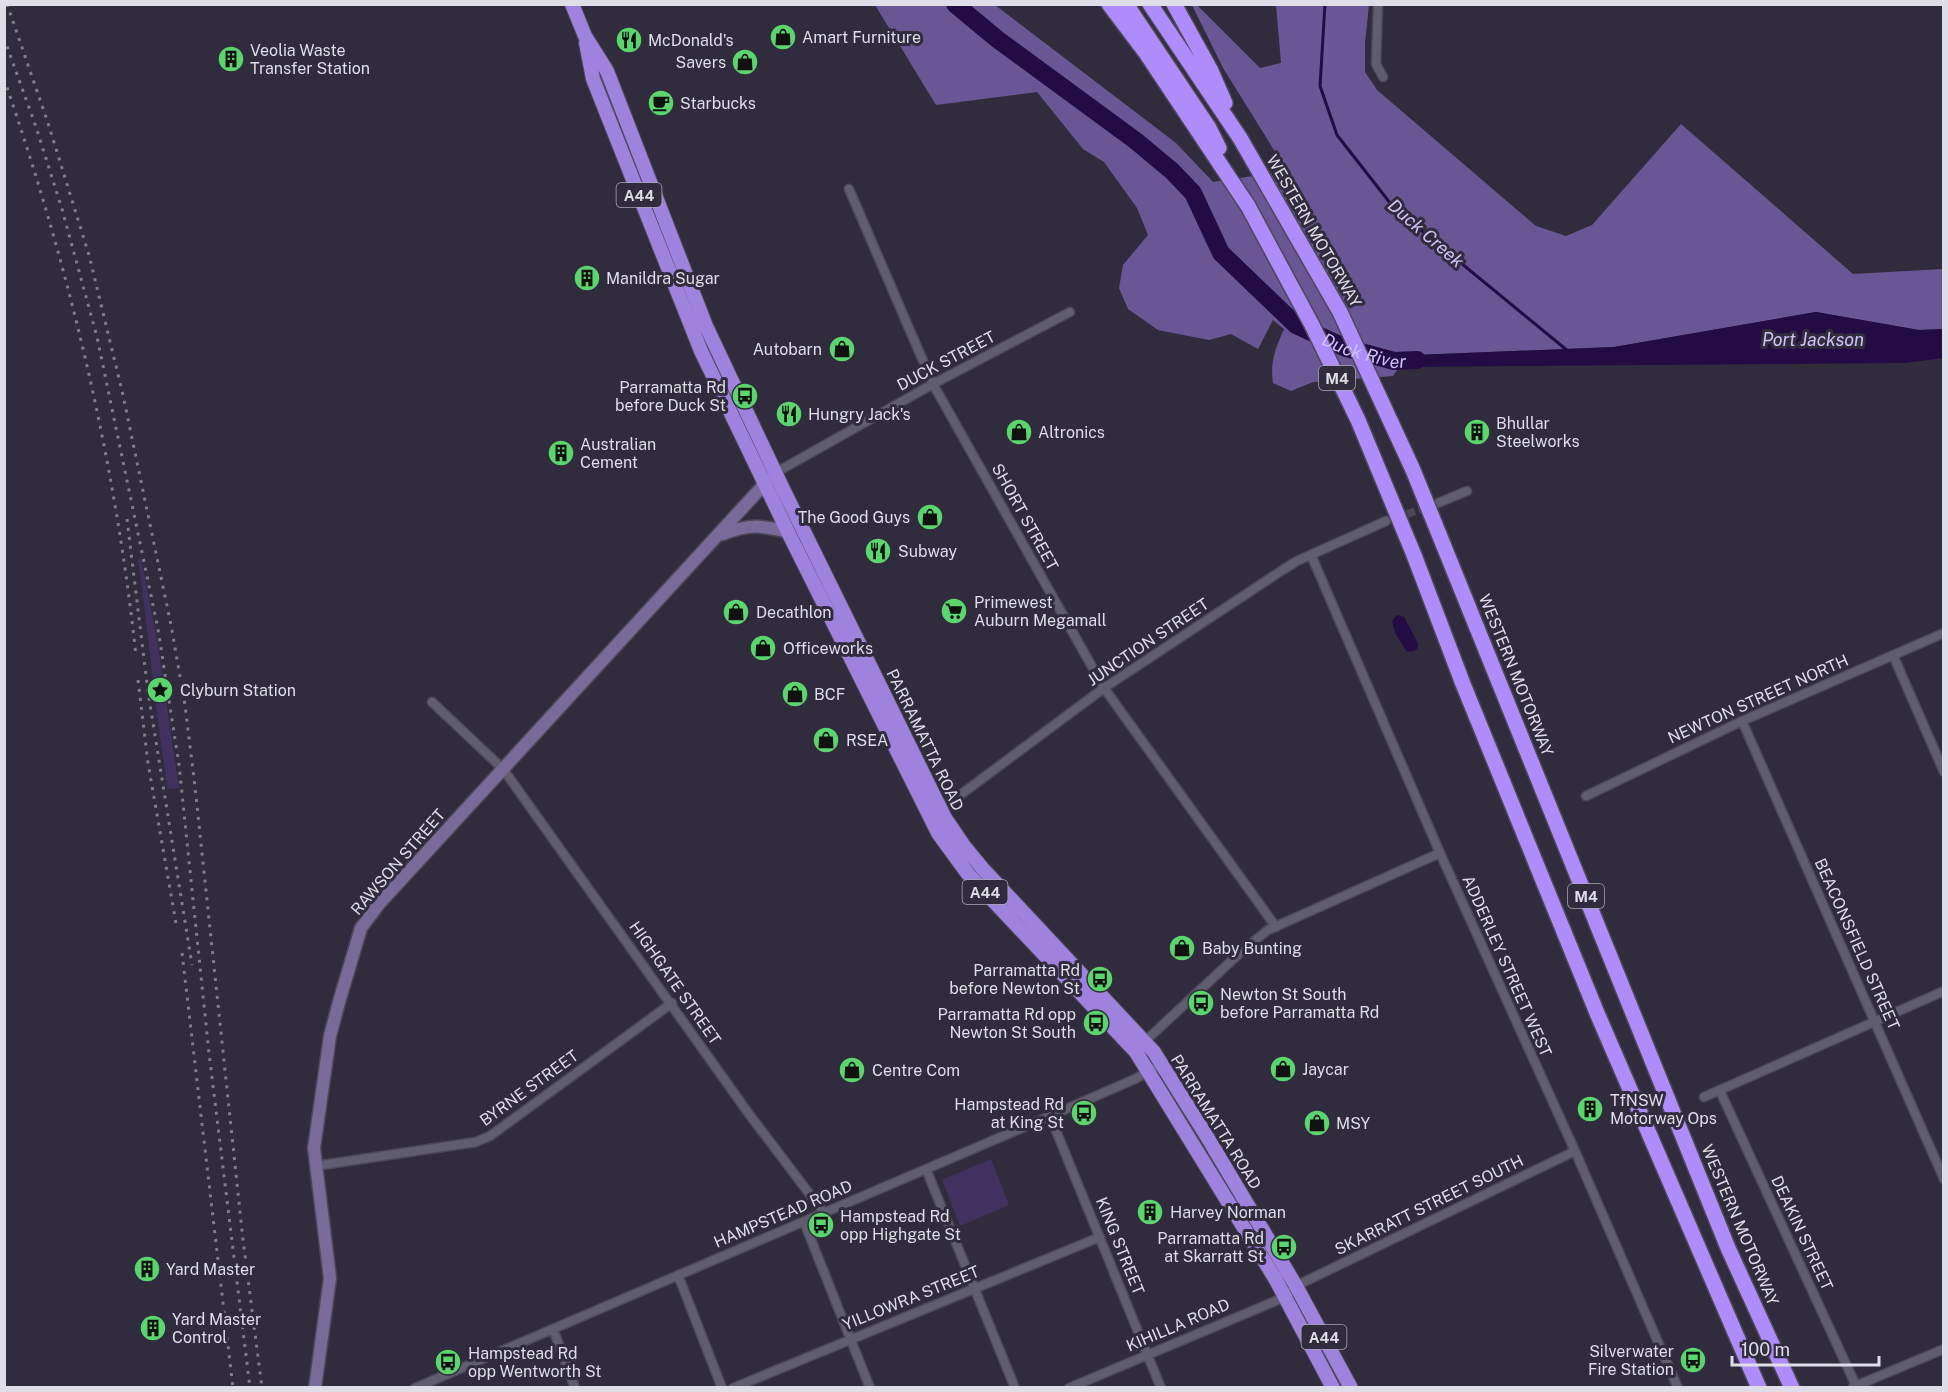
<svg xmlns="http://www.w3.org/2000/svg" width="1948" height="1392" font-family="'Public Sans',sans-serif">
<rect width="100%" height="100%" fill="#312c3d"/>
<path fill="#403161" d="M141,558L157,640L179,788L168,789C155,713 149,636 138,559Z
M991,1159L1009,1205L960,1226L942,1180Z"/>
<path fill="#695795" d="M875,5H995L1176,143L1213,182L1287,171L1223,68L1192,5H1197L1260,68L1281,63L1276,5H1369L1365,43V72L1377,90L1536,226L1566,236L1592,225L1681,124L1853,274L1943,269V329L1919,330L1816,312L1614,347L1391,356L1399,367L1393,376L1313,382L1291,391L1273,383C1270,361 1275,350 1284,329L1273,320L1258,349L1231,334L1209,340L1158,330L1128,309L1119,288L1123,265L1148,235L1137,208L1104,162L1083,149L1037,92L936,105Z"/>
<path fill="#230c44" d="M1816,312L1919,330L1943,329V358L1906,363L1399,367L1391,356L1614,347Z
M1397,615L1404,617L1418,643V648L1414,651L1407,652L1395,633L1392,621Z"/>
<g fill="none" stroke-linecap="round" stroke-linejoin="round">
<path stroke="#230c44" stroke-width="3" d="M1325,4L1320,86L1337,135L1394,208L1568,351"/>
<path stroke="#230c44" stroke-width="18" id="s1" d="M955,4L997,39L1136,141L1172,171L1193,193L1221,253L1296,325L1346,348L1394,361L1417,360"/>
<path stroke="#4b4757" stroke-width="8" stroke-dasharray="8 4" stroke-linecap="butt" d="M1396,518L1429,506"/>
<defs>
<path id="minor" d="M1378,4L1376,64L1383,77
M849,189L933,384L1104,688L1276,927
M775,473L933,384L1070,312
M1438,503L1467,491
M1311,555L1440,853L1575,1151L1678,1388
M1893,655L1944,772
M432,702L503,769L749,1114L824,1213
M1742,721L1944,1179
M1586,796L1742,721L1944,633
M940,810L1104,688L1281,571L1297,561L1386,521
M1141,1045L1242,951L1268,930L1440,853
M1720,1091L1857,1388
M1704,1097L1944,991
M1050,1116L1161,1388
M315,1166L476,1142L490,1136L672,1003
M926,1169L1015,1388
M804,1222L870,1388
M678,1275L722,1388
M553,1329L575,1388
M1853,1387L1944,1349
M415,1388L1050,1116L1135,1079L1161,1064
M733,1388L1100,1237
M1069,1388L1285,1297L1296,1286L1306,1281L1575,1151"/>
<path id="secondary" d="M723,534C749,524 761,525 788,532
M315,1388L330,1278L314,1148L330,1036L339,1002L361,928L379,904L770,478"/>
<path id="trunk" d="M572,4L585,36L607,71L706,326L783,489L945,818L964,846L983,869L1154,1052L1206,1135L1296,1286L1351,1388
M586,43L593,79L701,351L788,532L938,833L968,874L1136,1052L1276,1280L1333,1388"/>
<path id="motorway" d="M1109,4L1146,53L1248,206
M1126,4L1209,128L1219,148
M1150,4L1240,138
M1174,4L1211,71L1225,103
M1443,544L1728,1248L1792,1388
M1414,555L1463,684L1597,1013L1759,1388"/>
</defs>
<use href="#minor" stroke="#4c4857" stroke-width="11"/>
<use href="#secondary" stroke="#4c4857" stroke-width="15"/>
<use href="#trunk" stroke="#4c4857" stroke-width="16"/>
<use href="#motorway" stroke="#4c4857" stroke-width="18"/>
<use href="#minor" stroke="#615d70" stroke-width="8"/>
<use href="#secondary" stroke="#786b99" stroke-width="12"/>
<use href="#trunk" stroke="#9e82de" stroke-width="14"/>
<use href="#motorway" stroke="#ae8cfa" stroke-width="15"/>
<path stroke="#807d8b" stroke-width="3" stroke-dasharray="3 6" stroke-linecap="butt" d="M7,4L48,123L89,255L123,395L171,625L185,705L195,787L243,1240L262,1388
M4,38L36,127L62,209L97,337L158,629L179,765L209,1053L250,1388
M4,79C69,266 115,459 136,656
M127,519L148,692L192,965
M138,680L148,763L177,929
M182,953L233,1388"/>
<defs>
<path id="motorway-bridge" d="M1240,138L1340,312L1413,470L1443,544
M1248,206L1312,325L1358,420L1414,555"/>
</defs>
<use href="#motorway-bridge" stroke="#4c4857" stroke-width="18" stroke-linecap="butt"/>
<use href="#motorway-bridge" stroke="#ae8cfa" stroke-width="15"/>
</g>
<defs>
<symbol id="shop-disc" viewBox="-11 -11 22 22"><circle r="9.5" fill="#5bd56e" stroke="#312c3d"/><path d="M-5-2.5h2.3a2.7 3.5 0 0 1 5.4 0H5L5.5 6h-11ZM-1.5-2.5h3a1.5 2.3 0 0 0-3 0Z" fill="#111"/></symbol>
<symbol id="restaurant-disc" viewBox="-11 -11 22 22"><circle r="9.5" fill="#5bd56e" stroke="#312c3d"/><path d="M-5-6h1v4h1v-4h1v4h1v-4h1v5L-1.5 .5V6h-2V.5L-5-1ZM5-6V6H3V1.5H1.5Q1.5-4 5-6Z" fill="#111"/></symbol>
<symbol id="building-disc" viewBox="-11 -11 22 22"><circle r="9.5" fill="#5bd56e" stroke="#312c3d"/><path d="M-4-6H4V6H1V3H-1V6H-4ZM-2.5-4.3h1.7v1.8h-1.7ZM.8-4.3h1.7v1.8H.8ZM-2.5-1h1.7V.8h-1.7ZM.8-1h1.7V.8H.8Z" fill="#111"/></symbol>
<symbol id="cafe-disc" viewBox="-11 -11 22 22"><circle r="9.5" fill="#5bd56e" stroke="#312c3d"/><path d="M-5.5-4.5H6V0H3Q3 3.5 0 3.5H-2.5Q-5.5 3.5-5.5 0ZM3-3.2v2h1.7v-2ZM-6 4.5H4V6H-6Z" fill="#111"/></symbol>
<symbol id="bus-disc" viewBox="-11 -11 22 22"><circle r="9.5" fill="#5bd56e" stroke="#312c3d"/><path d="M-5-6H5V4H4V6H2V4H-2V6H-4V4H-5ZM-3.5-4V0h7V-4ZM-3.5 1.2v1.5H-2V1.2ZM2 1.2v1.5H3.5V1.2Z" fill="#111"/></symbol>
<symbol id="supermarket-disc" viewBox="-11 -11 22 22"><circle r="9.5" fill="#5bd56e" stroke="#312c3d"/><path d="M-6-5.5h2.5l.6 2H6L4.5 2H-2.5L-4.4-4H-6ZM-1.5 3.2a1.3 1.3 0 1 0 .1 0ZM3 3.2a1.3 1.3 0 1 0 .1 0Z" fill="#111"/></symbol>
<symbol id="sight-disc" viewBox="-11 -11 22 22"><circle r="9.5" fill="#5bd56e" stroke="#312c3d"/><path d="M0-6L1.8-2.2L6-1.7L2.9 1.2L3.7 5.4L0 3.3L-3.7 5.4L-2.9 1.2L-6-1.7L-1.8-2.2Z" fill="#111"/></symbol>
</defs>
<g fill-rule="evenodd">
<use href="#shop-disc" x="768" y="22" width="30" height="30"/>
<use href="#restaurant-disc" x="614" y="25" width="30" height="30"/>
<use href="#building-disc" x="216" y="44" width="30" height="30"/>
<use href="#shop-disc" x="730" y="47" width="30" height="30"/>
<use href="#cafe-disc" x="646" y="88" width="30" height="30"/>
<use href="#building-disc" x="572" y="263" width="30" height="30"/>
<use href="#shop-disc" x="827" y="334" width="30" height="30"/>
<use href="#bus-disc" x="730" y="381" width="30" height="30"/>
<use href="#restaurant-disc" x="774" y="399" width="30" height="30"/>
<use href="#shop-disc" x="1004" y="417" width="30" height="30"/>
<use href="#building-disc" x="1462" y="417" width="30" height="30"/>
<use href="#building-disc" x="546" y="438" width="30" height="30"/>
<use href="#shop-disc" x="915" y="502" width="30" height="30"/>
<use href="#restaurant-disc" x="863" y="536" width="30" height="30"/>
<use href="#supermarket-disc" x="939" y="596" width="30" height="30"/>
<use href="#shop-disc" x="721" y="597" width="30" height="30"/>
<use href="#shop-disc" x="748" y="633" width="30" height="30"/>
<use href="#sight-disc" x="145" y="675" width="30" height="30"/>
<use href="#shop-disc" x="780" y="679" width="30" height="30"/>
<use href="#shop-disc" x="811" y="725" width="30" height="30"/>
<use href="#shop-disc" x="1167" y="933" width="30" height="30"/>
<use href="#bus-disc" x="1085" y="964" width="30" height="30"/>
<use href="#bus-disc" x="1186" y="988" width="30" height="30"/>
<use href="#bus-disc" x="1081" y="1008" width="30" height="30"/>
<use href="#shop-disc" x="1268" y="1054" width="30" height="30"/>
<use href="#shop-disc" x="837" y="1055" width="30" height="30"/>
<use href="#building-disc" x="1575" y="1094" width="30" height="30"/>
<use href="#bus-disc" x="1069" y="1098" width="30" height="30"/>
<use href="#shop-disc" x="1302" y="1108" width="30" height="30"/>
<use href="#building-disc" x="1135" y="1197" width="30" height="30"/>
<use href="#bus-disc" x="806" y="1210" width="30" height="30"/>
<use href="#bus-disc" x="1269" y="1232" width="30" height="30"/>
<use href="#building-disc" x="132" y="1254" width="30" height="30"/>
<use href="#building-disc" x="138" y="1313" width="30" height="30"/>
<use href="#bus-disc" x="1678" y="1345" width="30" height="30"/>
<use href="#bus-disc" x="433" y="1347" width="30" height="30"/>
</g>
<g text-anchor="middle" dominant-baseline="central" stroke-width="6" stroke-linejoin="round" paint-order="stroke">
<g fill="#312c3d" stroke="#aba8b5" stroke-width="1.5">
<rect x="616.5" y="183" width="45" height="24" rx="4.5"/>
<rect x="1319" y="366" width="36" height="24" rx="4.5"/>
<rect x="962.5" y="880" width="45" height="24" rx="4.5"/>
<rect x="1568" y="884" width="36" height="24" rx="4.5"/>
<rect x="1301.5" y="1325" width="45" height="24" rx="4.5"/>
</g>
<g font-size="15" font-weight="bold" fill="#dfdde8">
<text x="639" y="195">A44</text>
<text x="1337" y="378">M4</text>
<text x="985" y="892">A44</text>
<text x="1586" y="896">M4</text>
<text x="1324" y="1337">A44</text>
</g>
<g font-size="16" fill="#dfdde8" stroke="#312c3d" text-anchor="start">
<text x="802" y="37">Amart Furniture</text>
<text x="648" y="40">McDonald's</text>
<text x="250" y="50">Veolia Waste<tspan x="250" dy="18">Transfer Station</tspan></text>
<text x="726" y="62" text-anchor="end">Savers</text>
<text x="680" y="103">Starbucks</text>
<text x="606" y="278">Manildra Sugar</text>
<text x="822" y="349" text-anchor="end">Autobarn</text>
<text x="726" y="387" text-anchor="end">Parramatta Rd<tspan x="726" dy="18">before Duck St</tspan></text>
<text x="808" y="414">Hungry Jack's</text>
<text x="1496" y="423">Bhullar<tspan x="1496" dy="18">Steelworks</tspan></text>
<text x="1038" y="432">Altronics</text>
<text x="580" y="444">Australian<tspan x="580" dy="18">Cement</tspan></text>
<text x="910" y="517" text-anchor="end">The Good Guys</text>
<text x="898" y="551">Subway</text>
<text x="974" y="602">Primewest<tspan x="974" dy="18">Auburn Megamall</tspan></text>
<text x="756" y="612">Decathlon</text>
<text x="783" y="648">Officeworks</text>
<text x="180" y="690">Clyburn Station</text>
<text x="814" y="694">BCF</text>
<text x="846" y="740">RSEA</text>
<text x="1202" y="948">Baby Bunting</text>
<text x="1080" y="970" text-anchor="end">Parramatta Rd<tspan x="1080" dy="18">before Newton St</tspan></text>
<text x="1220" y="994">Newton St South<tspan x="1220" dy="18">before Parramatta Rd</tspan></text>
<text x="1076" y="1014" text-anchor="end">Parramatta Rd opp<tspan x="1076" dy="18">Newton St South</tspan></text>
<text x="1302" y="1069">Jaycar</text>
<text x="872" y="1070">Centre Com</text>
<text x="1610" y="1100">TfNSW<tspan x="1610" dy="18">Motorway Ops</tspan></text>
<text x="1064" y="1104" text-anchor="end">Hampstead Rd<tspan x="1064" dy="18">at King St</tspan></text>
<text x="1336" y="1123">MSY</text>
<text x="1170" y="1212">Harvey Norman</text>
<text x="840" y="1216">Hampstead Rd<tspan x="840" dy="18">opp Highgate St</tspan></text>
<text x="1264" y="1238" text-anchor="end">Parramatta Rd<tspan x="1264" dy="18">at Skarratt St</tspan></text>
<text x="166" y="1269">Yard Master</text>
<text x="172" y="1319">Yard Master<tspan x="172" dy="18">Control</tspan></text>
<text x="1674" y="1351" text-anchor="end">Silverwater<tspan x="1674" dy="18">Fire Station</tspan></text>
<text x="468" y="1353">Hampstead Rd<tspan x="468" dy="18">opp Wentworth St</tspan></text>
</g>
<g font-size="16" fill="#dfdde8" stroke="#312c3d">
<text transform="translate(1314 231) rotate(60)">WESTERN MOTORWAY</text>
<text transform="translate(946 361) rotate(-28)">DUCK STREET</text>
<text transform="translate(1025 517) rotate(61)">SHORT STREET</text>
<text transform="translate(1148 642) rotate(-34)">JUNCTION STREET</text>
<text transform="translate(1516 675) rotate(68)">WESTERN MOTORWAY</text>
<text transform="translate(1758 699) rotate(-24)">NEWTON STREET NORTH</text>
<text transform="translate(925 740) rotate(64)">PARRAMATTA ROAD</text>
<text transform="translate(398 862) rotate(-49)">RAWSON STREET</text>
<text transform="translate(1857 944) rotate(66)">BEACONSFIELD STREET</text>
<text transform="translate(1507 966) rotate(66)">ADDERLEY STREET WEST</text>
<text transform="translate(675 983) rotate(55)">HIGHGATE STREET</text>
<text transform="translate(529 1088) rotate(-36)">BYRNE STREET</text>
<text transform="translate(1216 1122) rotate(58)">PARRAMATTA ROAD</text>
<text transform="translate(1429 1205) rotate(-26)">SKARRATT STREET SOUTH</text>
<text transform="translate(783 1214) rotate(-23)">HAMPSTEAD ROAD</text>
<text transform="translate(1740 1225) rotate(67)">WESTERN MOTORWAY</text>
<text transform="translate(1802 1233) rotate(65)">DEAKIN STREET</text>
<text transform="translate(1120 1246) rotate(68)">KING STREET</text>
<text transform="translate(911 1298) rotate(-22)">YILLOWRA STREET</text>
<text transform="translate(1178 1325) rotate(-23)">KIHILLA ROAD</text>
</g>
<g font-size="18" font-style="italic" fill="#d0c2f9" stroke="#312c3d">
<text transform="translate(1426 233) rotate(41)">Duck Creek</text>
<text x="1813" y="339">Port Jackson</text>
<text stroke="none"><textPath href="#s1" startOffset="548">Duck River</textPath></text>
</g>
</g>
<rect width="1948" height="1392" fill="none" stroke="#dfdde8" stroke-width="12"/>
<path d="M1732 1356v9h147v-9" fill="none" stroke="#dfdde8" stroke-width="3"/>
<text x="1741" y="1356" font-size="18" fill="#dfdde8" stroke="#312c3d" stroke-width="4.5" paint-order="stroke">100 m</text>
</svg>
